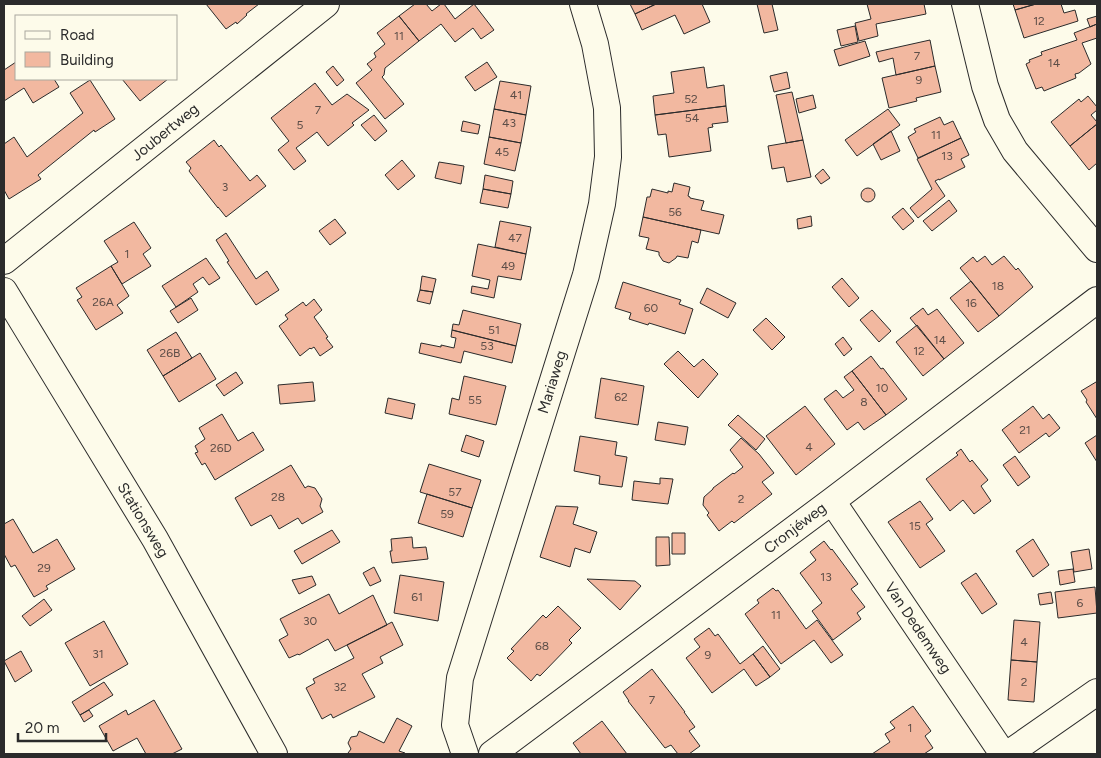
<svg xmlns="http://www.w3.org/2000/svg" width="1101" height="758" font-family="Figtree,sans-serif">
<rect width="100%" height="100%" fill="#fdfbea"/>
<path fill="#f2b8a0" stroke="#2b2b2b" d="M206,4H259L246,14L247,15L237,24L236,22L226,29Z
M415,4H426L432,11L441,4H444L455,19L474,4L494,30L481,39L473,28L455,42L441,24L419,41L399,16Z
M630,4H656L635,14Z
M656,4H702L710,22L684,34L675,15L642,30L635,14Z
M757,4H772L778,30L764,33Z
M867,4H924L926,14L876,24L878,36L859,41L855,23L871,19Z
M1013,4H1036L1015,10Z
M1036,4H1061L1064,13L1075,10L1078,21L1024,38L1015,10Z
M399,16L419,41L385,68L384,75L382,77L404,104L385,119L356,83L372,70L367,64L376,57L374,53L385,44L377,33Z
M1097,16V24L1090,27L1087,19Z
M1097,24V38L1082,43L1091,64L1079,73L1075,74L1076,78L1044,91L1042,87L1036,89L1026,64L1030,62L1029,60L1042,55L1041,52L1077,40L1074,33Z
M855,26L858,42L841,46L837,30Z
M930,40L935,66L896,75L893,58L879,62L876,52Z
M865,41L870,56L839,66L834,50Z
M16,62V79H54L59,87L33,103L24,88L4,101V70Z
M487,62L497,77L475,91L465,77Z
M333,66L344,80L337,86L326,72Z
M935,66L941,92L916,98L917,101L889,108L882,78Z
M704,67L707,88L724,85L726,106L655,115L653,96L674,93L671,72Z
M787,72L790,88L774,92L770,76Z
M122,79H168L140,101Z
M90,80L115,119L95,132L94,130L38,175L41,179L9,199L4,190V144L14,137L27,157L83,113L70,93Z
M500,81L531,86L526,115L494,109Z
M315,83L332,105L347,94L369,110L352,123L354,125L328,146L317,132L296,148L306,161L294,170L278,150L289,141L271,118Z
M792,92L803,140L786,143L776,95Z
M813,95L816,108L799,113L796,99Z
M1088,96L1097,107V110L1091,115L1097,122V124L1070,146L1051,122L1079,99L1081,102Z
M726,106L728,122L712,124L713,127L708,128L711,151L669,157L666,134L658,135L655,115Z
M494,109L526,115L521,143L489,137Z
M888,109L900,125L857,156L845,140Z
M374,115L387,131L375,141L361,125Z
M940,117L944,125L953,121L961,138L918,158L908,137L916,132L914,129Z
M463,121L480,125L478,134L461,131Z
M1097,124V163L1089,170L1070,146Z
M891,131L900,151L881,160L873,144Z
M489,137L521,143L515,171L484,164Z
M961,138L969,155L961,159L965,167L939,180V179L935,181L945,196L918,218L910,208L932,189L917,159Z
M214,140L219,147L221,145L250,181L257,175L266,186L226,217L218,207V208L189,171L191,168L186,162Z
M803,140L811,177L787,182L784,167L772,169L768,146Z
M402,160L415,176L398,190L385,175Z
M439,162L464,166L461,184L435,178Z
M823,169L830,178L821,184L815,176Z
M485,175L513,181L511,194L483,189Z
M674,183L690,187L688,196L690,197V198L704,201L701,210L724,215L719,234L643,217L647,197H650L652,189L668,193V191L672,192Z
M861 195a7 7 0 1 1 14 0a7 7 0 1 1-14 0Z
M483,189L511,194L508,208L480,203Z
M949,200L957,211L932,231L923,221Z
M903,208L914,221L903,230L892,217Z
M811,216L812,226L798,229L797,219Z
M643,217L701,230L698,243L692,241L688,258L677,256L676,258L669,263L663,261L659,255V252L646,249L649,238L639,236Z
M335,219L346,233L330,245L319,231Z
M500,221L531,227L526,254L495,247Z
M134,222L151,248L143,254L151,266L122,284L111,266L118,262L104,241Z
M226,233L256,279L267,271L279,290L256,305L227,262L229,261L216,240Z
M478,244L526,254L521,280L498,276L494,298L471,293L472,286L488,289L490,280L472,276Z
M985,256L992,265L1004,256L1016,270L1018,268L1033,287L999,316L960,268L973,257L977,262Z
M206,258L220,278L209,285L203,277L193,284L198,292L176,307L162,286Z
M111,266L129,296L117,305L123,313L96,330L77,300L82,297L76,288Z
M422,276L436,279L433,292L420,290Z
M842,278L859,298L849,307L832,287Z
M971,281L999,316L978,332L950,298Z
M623,282L681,300L679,304L693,309L685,334L649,323L648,325L629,319L631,313L615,308Z
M707,288L736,303L728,318L700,303Z
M420,290L433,292L430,304L417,301Z
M191,298L198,310L178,323L170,311Z
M314,299L322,310L314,317L328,337L326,338L333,347L320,356L314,347L311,349L310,348L300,356L279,326L288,319L285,315L303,302L306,306Z
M923,308L928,315L937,309L964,343L944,359L910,318Z
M463,310L521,324L516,346L452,330L453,324L459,325Z
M872,310L891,331L879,342L860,320Z
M766,318L785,337L772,350L753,330Z
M917,325L944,359L923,376L896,342Z
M452,330L516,346L512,363L464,351L461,363L419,353L421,343L441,347V345L454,348L456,338L451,337Z
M176,332L192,358L163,376L147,350Z
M843,337L852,349L844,356L835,344Z
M678,351L694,367L703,359L718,374L698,398L664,364Z
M200,353L216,379L179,402L163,376Z
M871,356L881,369L883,368L907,399L886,415L852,371Z
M852,371L886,415L864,430L858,422L847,430L824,399L836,390L843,398L854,390L844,377Z
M236,372L243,383L224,396L216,385Z
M464,376L506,386L496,425L449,414L452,398L459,400Z
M601,378L644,386L638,425L595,418Z
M313,382L315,401L280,404L278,385Z
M1096,382L1097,383V419L1088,405L1086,402L1087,400L1081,391Z
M388,398L415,404L412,419L385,413Z
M805,406L835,444L796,475L766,436Z
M1033,406L1043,419L1049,414L1060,428L1049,437L1046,433L1019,453L1002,430Z
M222,414L238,441L253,432L264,450L215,480L205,463L202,465L195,453L198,452L195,446L205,439L199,428Z
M738,415L765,439L756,450L728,425Z
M658,422L688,427L685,445L655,440Z
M466,435L484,441L479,457L461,451Z
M1097,435V462L1085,443Z
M580,436L617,442L615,455L627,457L622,487L599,484L600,476L574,471Z
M741,438L759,454L774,473L762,482L772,494L734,523L732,521L719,531L707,515L709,513L703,505L704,497L713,489V488L733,473L734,474L743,467L730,450Z
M961,449L970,462L972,460L988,480L981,486L991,501L974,514L963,500L950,511L926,479L958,455L956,453Z
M1015,456L1030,477L1018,486L1003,465Z
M429,464L481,480L472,508L420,492Z
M291,465L305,488L308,486L315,488L322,499L320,506L323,512L302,524L298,518L279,529L271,515L251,526L235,498Z
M660,478L673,479L668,504L632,500L634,481L660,484Z
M427,494L472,508L463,537L418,523Z
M920,501L933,519L926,524L945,551L920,568L888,522Z
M556,506L578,507L573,524L597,532L590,553L575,548L570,567L540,557Z
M13,519L33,553L57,539L75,569L46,586L48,589L34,597L15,565L11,567L4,554V524Z
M332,530L340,542L302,564L294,551Z
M672,533H685V554H672Z
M412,537L413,548L426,547L428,559L392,563L390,551H392L391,539Z
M656,537H669L670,565L656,566Z
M1033,539L1049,565L1033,577L1016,551Z
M824,541L831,550L832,549L858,584L851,589L865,607L857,613L861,619L833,640L812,611L822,603L800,573L816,560L810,552Z
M1089,549L1092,569L1074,572L1071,552Z
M374,567L381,581L370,586L363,573Z
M1073,569L1075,582L1060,585L1058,571Z
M976,573L997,604L982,614L961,583Z
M400,575L444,582L438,621L394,613Z
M312,576L316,585L299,594L292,580Z
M587,579L635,581L641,586L620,610Z
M1095,587L1097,613L1058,618L1055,592Z
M773,588L776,591L778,590L806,629L817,620L843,655L831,663L814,640L781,664L745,614L759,603L757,600Z
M1051,592L1053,603L1040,605L1038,594Z
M329,594L339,614L373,595L387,625L335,651L328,639L299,655L298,654L289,658L279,640L288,635L280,619Z
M44,599L52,610L30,626L22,616Z
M558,606L581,628L569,640L572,643L540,676L537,674L531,681L507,658L514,651L511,649L543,615L546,618Z
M1014,620L1040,622L1037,662L1011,660Z
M104,621L128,664L90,686L65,643Z
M392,622L403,645L380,657L383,663L362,674L375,697L333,718L331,714L322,719L306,688L315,683L313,679L354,658L347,645Z
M709,628L715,636L718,634L740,664L753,654L770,677L756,686L744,669L712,693L686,658L700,647L694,639Z
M763,646L780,669L770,677L753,654Z
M21,651L32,671L15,682L4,661Z
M1011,660L1037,662L1034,702L1008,700Z
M652,669L685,712H684L695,727L689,731L700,746L689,754H678L671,745L665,748L628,701H629L623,692Z
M104,682L113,695L80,715L72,702Z
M154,700L182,749L172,754H146L137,738L113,751L99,726L126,710L128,715Z
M913,706L931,731L925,736L933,748L924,754H872L890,742L885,734L895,728L890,722Z
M89,710L93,716L84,722L80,715Z
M397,718L412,726L399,751L405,753L404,754H351L348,753L351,749L348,743L351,737L357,736L359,731L384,743Z
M602,721L627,754H581L573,743Z"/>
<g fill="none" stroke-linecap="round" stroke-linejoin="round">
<defs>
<path id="minor" d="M965,4L985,86L997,120L1015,151L1097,249
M4,261L326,4
M4,291L155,539L274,754
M832,501L1003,754
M465,754L455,725L460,678L586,275L602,204L608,157L607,108L595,44L583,4
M492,754L832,501L1097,300
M1008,754L1097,692"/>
</defs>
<use href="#minor" stroke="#2b2b2b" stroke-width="28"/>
<use href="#minor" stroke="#fdfbea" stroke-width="26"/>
</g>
<g text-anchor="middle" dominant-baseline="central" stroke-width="4" stroke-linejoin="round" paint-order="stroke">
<g font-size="12" fill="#5d4e48">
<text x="1039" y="21">12</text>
<text x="399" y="36">11</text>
<text x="917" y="56">7</text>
<text x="1054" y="63">14</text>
<text x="919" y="80">9</text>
<text x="516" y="95">41</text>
<text x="691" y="99">52</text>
<text x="318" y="110">7</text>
<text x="692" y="118">54</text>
<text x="509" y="123">43</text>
<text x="300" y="125">5</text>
<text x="936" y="135">11</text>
<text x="502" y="152">45</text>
<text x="947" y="156">13</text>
<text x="225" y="187">3</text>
<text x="675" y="212">56</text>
<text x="515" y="238">47</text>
<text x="127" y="254">1</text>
<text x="508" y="266">49</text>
<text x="998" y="286">18</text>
<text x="103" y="302">26A</text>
<text x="971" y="303">16</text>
<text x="651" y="308">60</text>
<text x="494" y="330">51</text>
<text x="940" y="340">14</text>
<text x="487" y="346">53</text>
<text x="919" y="351">12</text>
<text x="170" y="353">26B</text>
<text x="882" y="388">10</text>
<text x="621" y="397">62</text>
<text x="475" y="400">55</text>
<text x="864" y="402">8</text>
<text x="1025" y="430">21</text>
<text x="809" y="447">4</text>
<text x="221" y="448">26D</text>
<text x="455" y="492">57</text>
<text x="278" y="497">28</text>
<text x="741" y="499">2</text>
<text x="447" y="514">59</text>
<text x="915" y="526">15</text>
<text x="44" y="568">29</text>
<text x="826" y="577">13</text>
<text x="417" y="597">61</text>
<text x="1080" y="603">6</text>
<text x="776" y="615">11</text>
<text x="310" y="621">30</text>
<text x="1024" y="642">4</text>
<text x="542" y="646">68</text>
<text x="98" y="654">31</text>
<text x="708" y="655">9</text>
<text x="1024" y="682">2</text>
<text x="340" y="687">32</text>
<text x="652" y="700">7</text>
<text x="910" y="728">1</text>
</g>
<g font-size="15" fill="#2b2b2b" stroke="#fdfbea">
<text transform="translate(165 132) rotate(-39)">Joubertweg</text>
<text transform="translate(552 382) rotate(-73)">Mariaweg</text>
<text transform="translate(143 520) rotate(59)">Stationsweg</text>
<text transform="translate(795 528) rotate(-37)">Cronjéweg</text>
<text transform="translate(918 628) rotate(56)">Van Dedemweg</text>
</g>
</g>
<rect width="1101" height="758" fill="none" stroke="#2b2b2b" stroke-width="10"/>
<rect x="15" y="15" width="162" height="65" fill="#fdfbea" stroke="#a9a89e"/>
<rect x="25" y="31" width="25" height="8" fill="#fdfbea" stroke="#a9a89e"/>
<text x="60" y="40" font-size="15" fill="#2b2b2b">Road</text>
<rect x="25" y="52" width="25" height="15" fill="#f2b8a0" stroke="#a9a89e"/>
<text x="60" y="65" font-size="15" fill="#2b2b2b">Building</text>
<path d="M18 733v8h88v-8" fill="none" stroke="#2b2b2b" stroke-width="2.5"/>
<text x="25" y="733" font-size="15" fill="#2b2b2b" stroke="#fdfbea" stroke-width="4" paint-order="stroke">20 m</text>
</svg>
